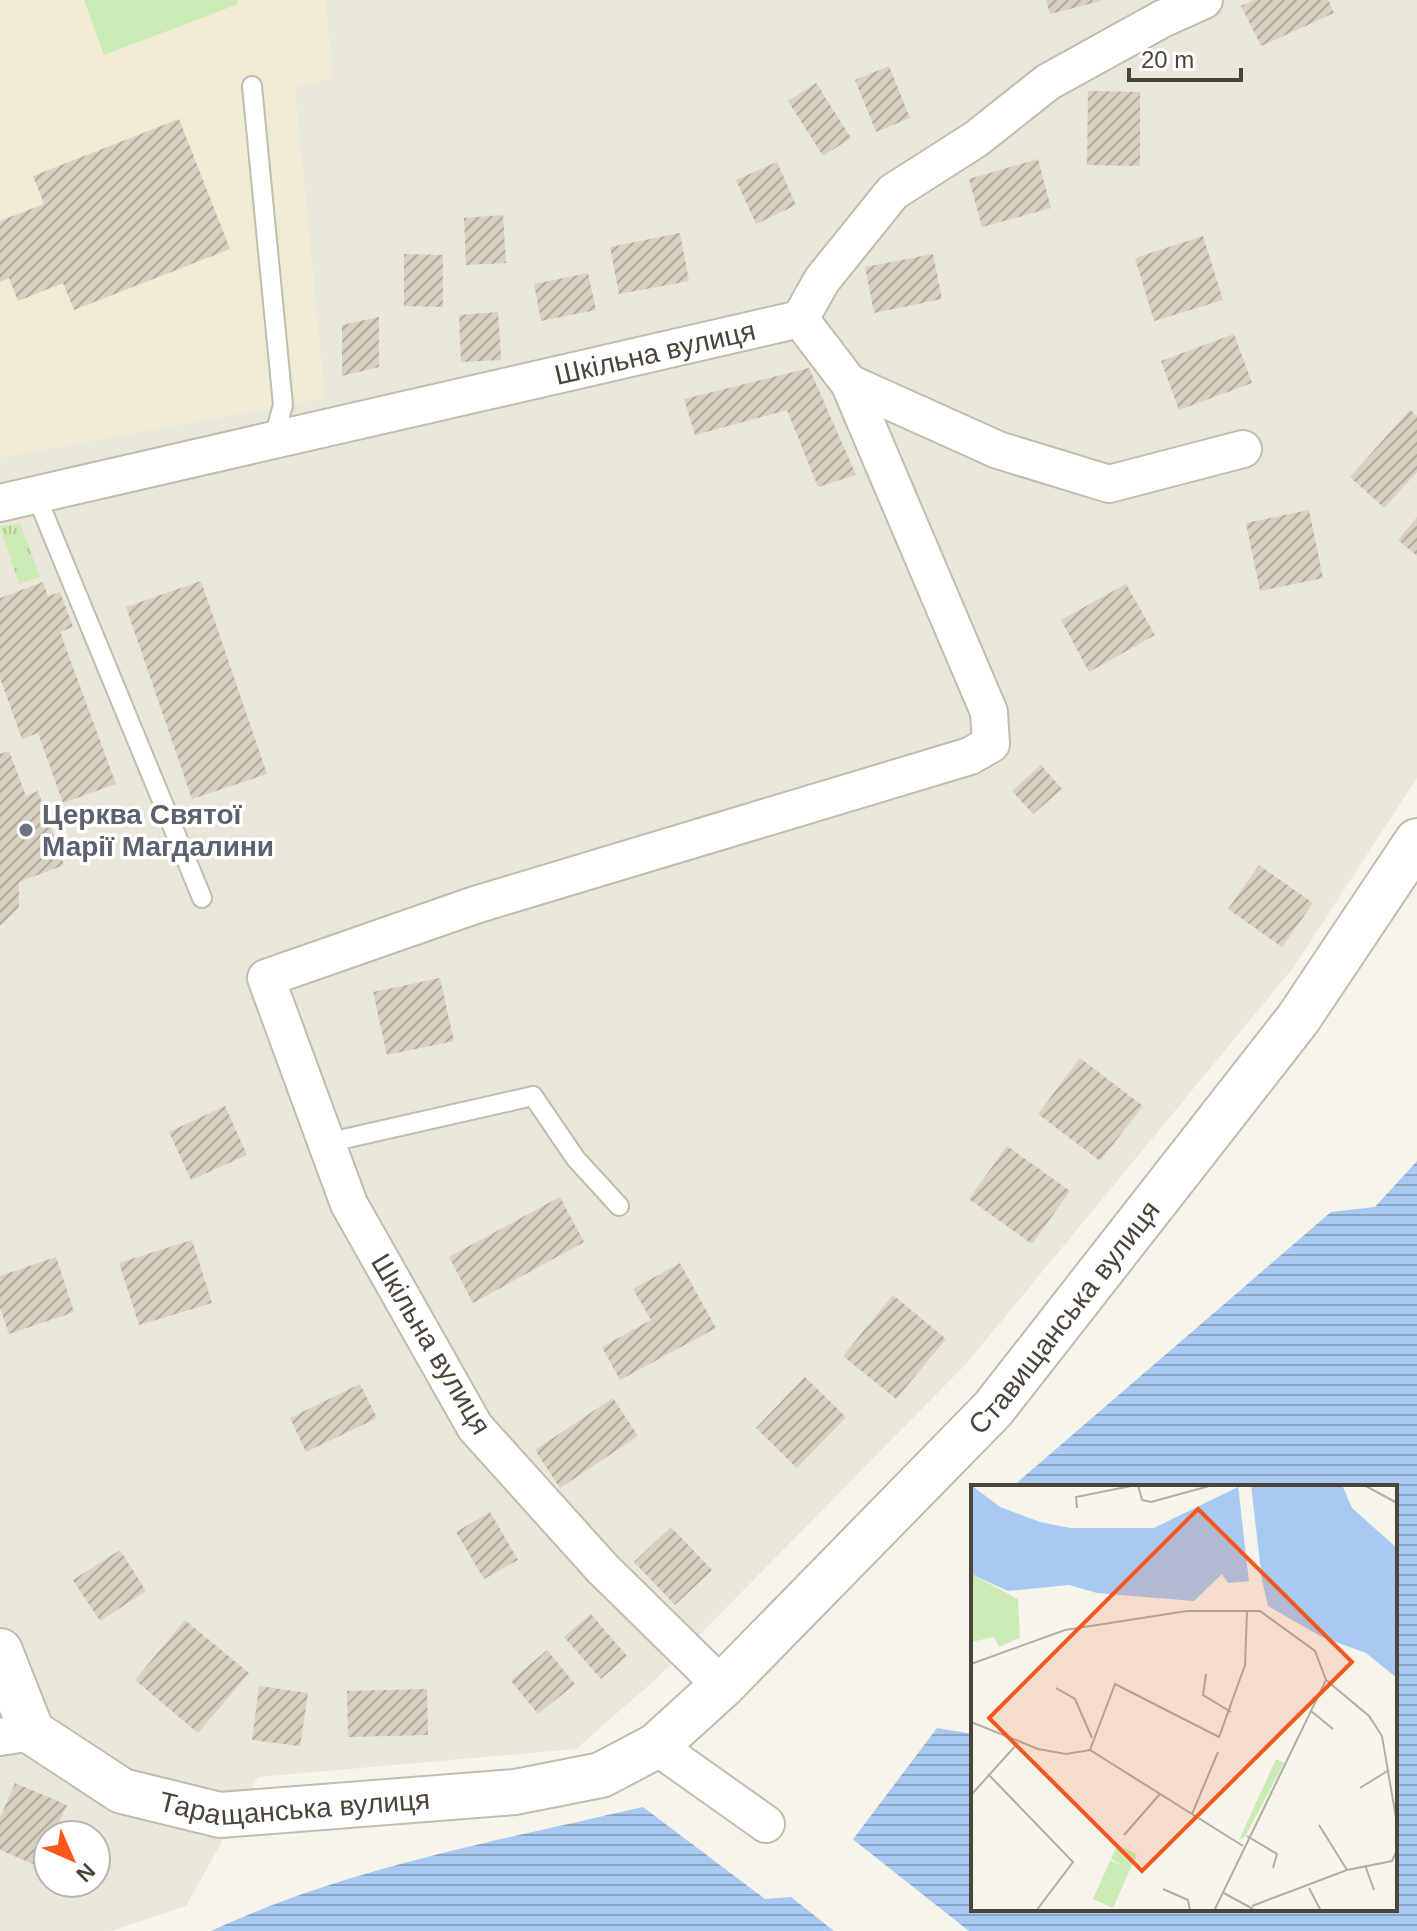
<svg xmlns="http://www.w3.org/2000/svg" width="1417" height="1931" font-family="Helvetica,sans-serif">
<defs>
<pattern id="grass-tufts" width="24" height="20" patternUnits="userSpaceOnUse" patternTransform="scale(2)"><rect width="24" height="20" fill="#cbeab4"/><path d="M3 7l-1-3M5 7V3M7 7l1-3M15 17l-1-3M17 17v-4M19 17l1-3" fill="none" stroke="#b0ca9c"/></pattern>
<pattern id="water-rules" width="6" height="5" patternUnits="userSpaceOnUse" patternTransform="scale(2)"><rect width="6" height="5" fill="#a8caf2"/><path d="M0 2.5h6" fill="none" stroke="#8ba6c5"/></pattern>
<pattern id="building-hatch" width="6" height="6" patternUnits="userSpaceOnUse" patternTransform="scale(2)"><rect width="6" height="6" fill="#d8d1c0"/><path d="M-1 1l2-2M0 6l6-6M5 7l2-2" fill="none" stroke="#b1ab9d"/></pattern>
</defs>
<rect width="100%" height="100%" fill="#f6f4eb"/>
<path fill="#eae6d9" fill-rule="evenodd" d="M0,0H1417V778L1293,968L966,1364L657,1678L576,1749L258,1777L186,1906L111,1931H0ZM48,1835H96V1883H48Z"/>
<path fill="#efebd5" d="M0,0H325L334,78L295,87L325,398L0,458Z"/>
<path fill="url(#grass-tufts)" d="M20,523L40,577L19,584L0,527Z"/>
<path fill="#cbeab4" d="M84,0H236L238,4L104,55Z"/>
<path fill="url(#water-rules)" d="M1417,1161V1931H211C343,1869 501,1840 643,1807L765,1899L791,1897L851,1842L937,1728L973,1734V1909H1395V1487H1012L1331,1212L1375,1207Z"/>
<path fill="#f6f4eb" d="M850,1837L969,1931H834L791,1897L804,1879Z"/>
<path fill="url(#building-hatch)" d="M1046,0H1101V1L1050,14Z
M1255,0H1328L1334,13L1261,46L1241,6Z
M889,66L910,118L876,132L855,80Z
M816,83L851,138L823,156L788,101Z
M1088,91L1140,92V166L1087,165Z
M179,119L230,249L74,310L63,283L18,301L9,278L0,282V221L44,204L33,176Z
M1038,159L1051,208L982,227L969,179Z
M777,162L796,205L756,224L736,180Z
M503,215L506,263L466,265L464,218Z
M680,233L689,281L619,294L610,247Z
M1203,236L1223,300L1154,321L1135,258Z
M404,254L443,255V307L404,306Z
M933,254L942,299L874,313L865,267Z
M588,273L596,310L541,321L534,284Z
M498,312L501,360L461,362L459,315Z
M379,317V367L342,376V325Z
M1234,334L1252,383L1179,410L1161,361Z
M809,368L856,475L818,487L787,410L695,435L684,399Z
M1410,410L1417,416V472L1384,508L1350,477Z
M1309,510L1323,578L1260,591L1246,523Z
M1417,517V556L1398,540Z
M201,581L267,774L192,799L126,607Z
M43,582L48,596L60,592L73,627L60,632L116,784L63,803L38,733L22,739L0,678V598Z
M1126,584L1155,635L1089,672L1061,620Z
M9,751L26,796L38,791L64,865L19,882V907L0,926V754Z
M1041,765L1062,789L1033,814L1012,791Z
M1259,865L1313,903L1282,947L1228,909Z
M440,978L454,1041L387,1055L373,992Z
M1080,1058L1143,1106L1100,1161L1038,1114Z
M225,1106L247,1155L191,1180L169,1132Z
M1007,1146L1070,1191L1032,1244L969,1199Z
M560,1197L584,1242L473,1303L449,1257Z
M192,1240L212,1303L139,1325L119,1263Z
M56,1257L74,1312L9,1334L0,1308V1276Z
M680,1263L716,1328L620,1380L602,1347L651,1320L633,1289Z
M893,1295L946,1339L896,1399L843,1356Z
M805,1377L846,1417L797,1468L756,1428Z
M360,1384L377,1418L306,1452L290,1418Z
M613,1398L638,1436L560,1488L535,1450Z
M490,1512L518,1560L484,1579L456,1532Z
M671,1527L712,1570L675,1605L634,1562Z
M120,1550L146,1591L100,1621L73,1580Z
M591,1614L627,1656L601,1679L564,1637Z
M185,1620L249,1673L198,1733L135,1680Z
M547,1650L575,1684L538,1714L511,1681Z
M259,1686L308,1693L300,1746L252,1740Z
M427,1689L428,1735L348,1737L347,1691Z
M15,1783L67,1805L53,1835H48V1848L40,1867L0,1850V1818Z"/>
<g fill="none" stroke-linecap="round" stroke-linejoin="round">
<defs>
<path id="service" d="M252,86L283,405L273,441
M36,495L202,898
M326,1143L533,1096L576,1159L619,1206"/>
<g id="minor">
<path d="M849,383L998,450L1109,484L1243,449"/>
<path id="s1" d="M0,503L800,319L822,280L893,192L976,139L1048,82L1162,19L1204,0"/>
<path d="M722,1686L602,1568L475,1427L349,1204L266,978L475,905L970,756L991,744L989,712L849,383L800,319"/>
<path d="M0,1737L32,1732"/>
<path d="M656,1746L766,1824"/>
</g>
<g id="tertiary">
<path id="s2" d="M0,1651L32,1732L122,1791L220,1815L515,1792L601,1775L656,1746L722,1686L993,1409L1298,1019L1417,841"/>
</g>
</defs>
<use href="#service" stroke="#c1bdad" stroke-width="22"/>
<use href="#minor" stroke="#c1bdad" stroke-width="40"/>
<use href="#tertiary" stroke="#c1bdad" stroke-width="48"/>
<use href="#service" stroke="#fff" stroke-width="18"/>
<use href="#minor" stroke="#fff" stroke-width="36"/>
<use href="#tertiary" stroke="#fff" stroke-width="44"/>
</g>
<circle fill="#6b7280" stroke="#fff" stroke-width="3" cx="26" cy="830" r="8"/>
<g text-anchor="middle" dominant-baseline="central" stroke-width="7" stroke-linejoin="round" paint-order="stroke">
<g font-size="28" fill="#4a4538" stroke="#fff">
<text stroke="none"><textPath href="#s1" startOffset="672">Шкільна вулиця</textPath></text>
<text stroke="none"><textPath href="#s2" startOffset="1334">Ставищанська вулиця</textPath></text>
<text transform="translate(431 1344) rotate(59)">Шкільна вулиця</text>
<text stroke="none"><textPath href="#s2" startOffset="370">Таращанська вулиця</textPath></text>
</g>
<g font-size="28" font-weight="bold" fill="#5b616d" stroke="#fff" text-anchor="start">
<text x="42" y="814">Церква Святої<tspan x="42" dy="32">Марії Магдалини</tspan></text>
</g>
</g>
<g transform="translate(971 1485)">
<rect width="426" height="426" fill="#f6f4eb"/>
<path d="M305,274L313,278L274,352L268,355Z" fill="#cbeab4"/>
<path d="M0,89L47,114L49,153L28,162L23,152L0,157Z" fill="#cbeab4"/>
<path d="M146,360L166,369L142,423L122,414L139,376L151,380L140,374Z" fill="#cbeab4"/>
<path d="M0,0L29,22L69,37L99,43H183L271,0H371L381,23L426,63V193L395,168L351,152L297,121L291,95L257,98L251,89L223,116L126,108L98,100L37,106L0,89Z" fill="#a8caf2"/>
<path d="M267,0H280L291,95L278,97Z" fill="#f6f4eb"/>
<path fill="none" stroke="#b1aea3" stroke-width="2" d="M167,0L171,15L180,17L242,0M393,0L426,18M106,23L105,12L165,0M0,179L94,145L216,126H289L344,166L355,195L243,426M235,189L232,210L260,227M355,195L398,231L411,251L426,339M85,203L104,214L121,253M340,226L362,244M0,237L67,264L95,269L119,265L272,361M119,265L144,199L248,252L274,180L276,126M17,289L102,377L65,426M389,303L418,285M0,310L47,258M221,329L247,267M348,340L376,385M153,350L189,309M276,351L306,369L302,383M394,380L403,405M338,403L350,426M192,404L217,415L219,426M251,407L282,424M281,421L376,385L421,376L426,365"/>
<path fill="#f3571c" fill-opacity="0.15" stroke="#f3571c" stroke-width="4" d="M227,24L381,177L171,386L18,233Z"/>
<rect width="426" height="426" fill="none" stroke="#4a4538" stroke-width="4"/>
</g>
<g transform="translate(72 1859) rotate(135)"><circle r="38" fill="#ffffff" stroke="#b7b5af" stroke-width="2"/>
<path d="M0-6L14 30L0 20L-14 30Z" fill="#fc581b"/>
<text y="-12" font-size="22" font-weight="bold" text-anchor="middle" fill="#4a4538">N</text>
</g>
<path d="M1129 68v12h112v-12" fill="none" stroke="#4a4538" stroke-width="4"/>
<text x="1141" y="68" font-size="24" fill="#4a4538" stroke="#ffffff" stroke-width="6" paint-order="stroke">20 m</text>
</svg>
